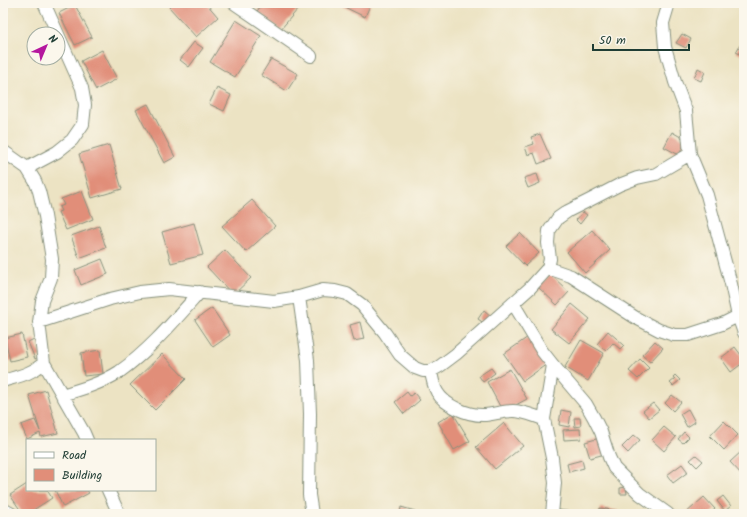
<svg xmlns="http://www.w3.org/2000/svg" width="747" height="517" font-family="Kalam,sans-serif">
<rect width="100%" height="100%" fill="#fbf7ec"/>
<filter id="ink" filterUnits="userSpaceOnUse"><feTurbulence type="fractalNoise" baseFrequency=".025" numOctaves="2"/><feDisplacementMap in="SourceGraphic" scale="8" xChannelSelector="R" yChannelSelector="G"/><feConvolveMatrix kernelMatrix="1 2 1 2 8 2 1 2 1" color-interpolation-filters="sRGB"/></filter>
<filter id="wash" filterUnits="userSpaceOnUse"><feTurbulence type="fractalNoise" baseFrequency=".012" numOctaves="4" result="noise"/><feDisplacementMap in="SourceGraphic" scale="16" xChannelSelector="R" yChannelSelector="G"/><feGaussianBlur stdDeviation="0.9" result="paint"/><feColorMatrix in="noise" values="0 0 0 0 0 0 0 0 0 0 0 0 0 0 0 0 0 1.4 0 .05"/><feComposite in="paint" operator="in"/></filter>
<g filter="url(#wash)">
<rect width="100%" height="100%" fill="#ece3c3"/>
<g id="blocks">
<path fill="#e18e79" d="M173,3H206L218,17L196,37L169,7Z
M264,3H290L298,9L280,30L257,11Z
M336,3H371L365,17Z
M75,5L92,37L75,45L59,13Z
M236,20L261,36L235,77L210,62Z
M682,34L691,39L686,48L676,43Z
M194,42L203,48L189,67L180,60Z
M740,45L744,46V56L736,52Z
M102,50L117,79L96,90L81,61Z
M271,59L298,74L287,91L261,75Z
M698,68L705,72L701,81L694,78Z
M217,88L231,95L224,111L209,104Z
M148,104L175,157L164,163L136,110Z
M672,132L686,140L679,155L664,147Z
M540,134L551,159L538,164L534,153L528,155L525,147L534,144L531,137Z
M109,145L122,189L92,198L79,154Z
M537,174L540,183L528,188L524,178Z
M82,191L93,219L66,230L58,212L61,211L59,207L64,205L61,199Z
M252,200L275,226L246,252L222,226Z
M583,212L587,215L580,224L576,220Z
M194,223L203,255L171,263L162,232Z
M99,226L106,248L79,258L71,236Z
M592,230L610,250L585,273L567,252Z
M520,233L539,253L525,266L506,246Z
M225,250L251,278L233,295L207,267Z
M102,259L108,274L81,285L75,270Z
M550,274L569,292L557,305L538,287Z
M572,304L590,319L569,343L551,329Z
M212,308L230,335L213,347L195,320Z
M484,310L491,316L485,324L478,319Z
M360,322L364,339L354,341L350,325Z
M608,331L624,345L620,349L613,343L606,351L597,344Z
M22,334L27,357L10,361L5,338Z
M528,337L547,364L523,381L504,354Z
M34,339L41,356L35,359L28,342Z
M581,340L604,353L588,381L565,367Z
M655,341L663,348L650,362L642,355Z
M735,347L744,359V362L731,372L721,358Z
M100,350L103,374L84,376L81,353Z
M162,354L186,379L155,410L130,385Z
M640,359L649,368L638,379L629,371Z
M491,368L495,373L483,382L479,376Z
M510,369L527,399L503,412L487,382Z
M675,375L680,380L673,386L670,383L675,379L673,377Z
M46,390L58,433L41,437L40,433L27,439L21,425L35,420L40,431L29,395Z
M407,392L410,396L414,393L420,400L404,414L395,402Z
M672,395L681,402L673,411L665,403Z
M653,403L659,410L649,418L643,411Z
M688,409L695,422L687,427L680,414Z
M561,410L571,412L569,427L559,425Z
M453,413L470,441L454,450L438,422Z
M574,418H580L581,426L575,427Z
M724,421L738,435L724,450L710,436Z
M504,423L523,446L495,469L476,447Z
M664,427L676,437L664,451L652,440Z
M580,429L581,439L564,440L563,430Z
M684,432L689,437L683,443L678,439Z
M634,435L640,440L628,453L622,447Z
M600,438L605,454L590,458L585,442Z
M742,451L744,453V477L730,462Z
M696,455L703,461L697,467L690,460Z
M582,460L584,468L569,472L567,464Z
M682,464L688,472L673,483L667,475Z
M27,484V490H47L52,498L27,514H23L10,495Z
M626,487L627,494H620V488Z
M55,490H87L89,493L63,507Z
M723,496L731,506L725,511L717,501Z
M704,497L715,509L710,514H685Z
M401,507L415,511L414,514H400Z
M600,508L619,511L618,514H599Z
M559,510L580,513V514H559Z"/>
</g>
</g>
<g filter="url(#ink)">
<use href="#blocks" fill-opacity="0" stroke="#86907c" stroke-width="1"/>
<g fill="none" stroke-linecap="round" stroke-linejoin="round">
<defs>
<path id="minor" d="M234,3L311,56
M669,3L663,23L665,47L675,82L686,111L690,154L707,195L731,284L738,316L744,333
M3,151L27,168L35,181L39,191L45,216L52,259L51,278L42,301L39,322L44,363L84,433L87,440
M27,168L57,152L72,140L83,124L85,105L82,88L44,3
M548,268L571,276L636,318L659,330L674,335H688L722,324L738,316
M299,297L308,360L310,414L309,495L312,514
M513,303L542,351L553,365L586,404L594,418L601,432L609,457L614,468L640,494L668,514
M39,322L110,299L140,292L169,289L274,301L299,297L323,290L335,291L347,294L362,305L385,333L400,355L415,368L423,371H431L440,366L456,354L530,288L548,268L550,259L548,243L549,231L558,218L568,211L590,200L619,185L637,178L656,174L690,154
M431,371C432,378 433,385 437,392C445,406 469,416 485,415C494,414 505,411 513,411C523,411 534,416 544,419
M3,381C19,376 31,374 44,363
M62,395C82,389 102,383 119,372C149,351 175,320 200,292
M108,490L119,514
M3,509L12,514
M552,514L555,483L552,458L544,419L553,365"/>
</defs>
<use href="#minor" stroke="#86907c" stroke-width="14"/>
<use href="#minor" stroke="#fff" stroke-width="12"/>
</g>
</g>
<rect width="747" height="517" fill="none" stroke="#fbf7ec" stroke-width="16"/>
<rect x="26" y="439" width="130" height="52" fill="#fbf7ec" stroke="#a3ada2"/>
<rect x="34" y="452" width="20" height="6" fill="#ffffff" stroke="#a3ada2"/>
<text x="62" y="459" font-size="12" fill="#1f3d34">Road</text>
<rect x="34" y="469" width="20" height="12" fill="#e18e79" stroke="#a3ada2"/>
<text x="62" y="479" font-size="12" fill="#1f3d34">Building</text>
<g transform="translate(46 46) rotate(44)"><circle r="19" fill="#fbf7ec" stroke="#a3ada2"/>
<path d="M0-3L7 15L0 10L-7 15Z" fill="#b5179e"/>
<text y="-6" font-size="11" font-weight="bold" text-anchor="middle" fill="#1f3d34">N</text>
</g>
<path d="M593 44v6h96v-6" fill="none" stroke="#1f3d34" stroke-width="2"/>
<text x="599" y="44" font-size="12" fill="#1f3d34" stroke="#fbf7ec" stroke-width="3" paint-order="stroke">50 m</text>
</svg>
